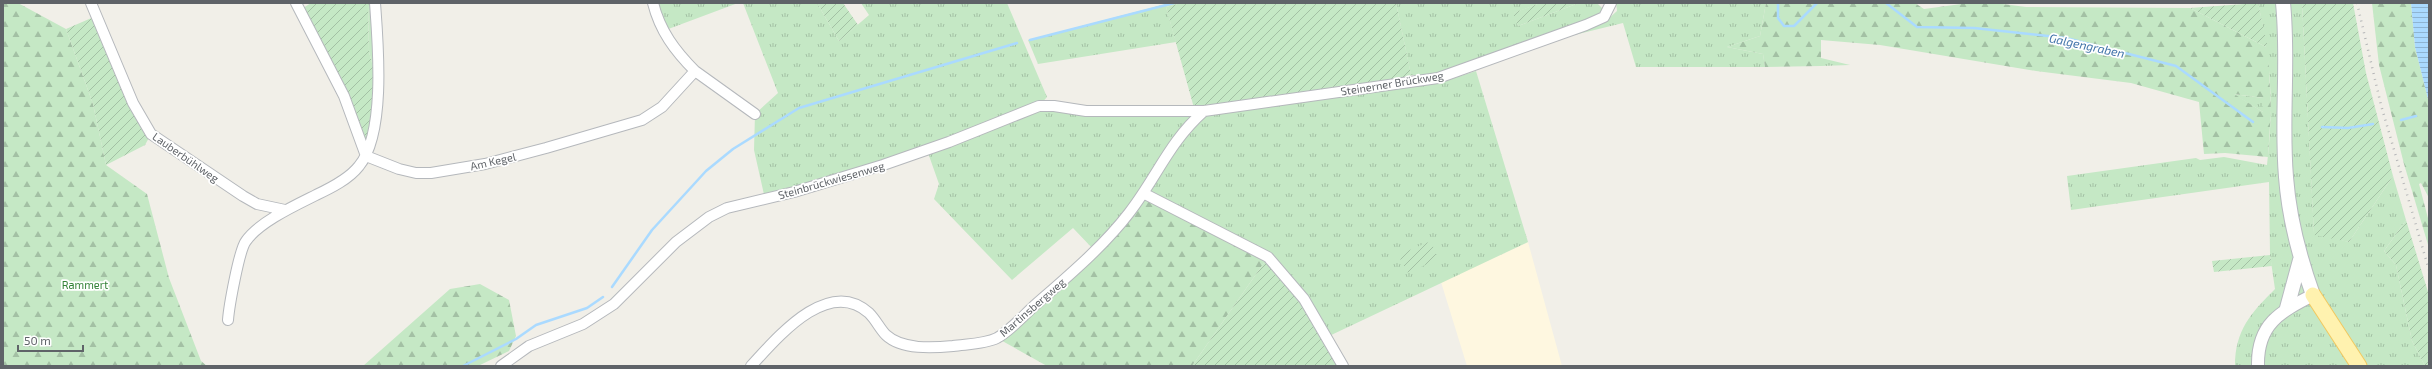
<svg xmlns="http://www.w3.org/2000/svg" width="2432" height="369" font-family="'Exo 2',sans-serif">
<defs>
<pattern id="grass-tufts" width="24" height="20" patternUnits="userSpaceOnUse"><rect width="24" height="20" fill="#c5e8c5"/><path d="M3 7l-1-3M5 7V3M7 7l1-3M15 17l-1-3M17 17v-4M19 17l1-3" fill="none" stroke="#a3c0a4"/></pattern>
<pattern id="forest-firs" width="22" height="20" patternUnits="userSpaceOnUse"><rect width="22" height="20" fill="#c5e8c5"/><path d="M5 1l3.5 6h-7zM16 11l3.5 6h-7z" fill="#a3c0a4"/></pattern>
<pattern id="garden-furrows" width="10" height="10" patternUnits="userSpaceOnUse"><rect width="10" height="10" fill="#c5e8c5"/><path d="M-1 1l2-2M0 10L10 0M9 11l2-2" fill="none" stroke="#a3c0a4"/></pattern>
<pattern id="water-rules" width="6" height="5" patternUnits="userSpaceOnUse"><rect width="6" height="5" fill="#aadaff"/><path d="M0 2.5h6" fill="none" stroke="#8eb4d2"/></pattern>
</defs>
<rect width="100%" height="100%" fill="#f1efe8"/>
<path fill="#fef7e0" d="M1528,242L1562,366H1467L1441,282Z"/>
<path fill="url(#grass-tufts)" d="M368,3H375V74L369,52Z
M653,3H738L663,31Z
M743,3H817L839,41L869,15L861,3H1007L1047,97L1040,105L1219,112L1439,83L1476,71L1528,242L1327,337L1268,257L1094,250L1073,228L1012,280L934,199L939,184L927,150L765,199L754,150L755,114L778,93Z
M1170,3H1181L1166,7L1176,42L1038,64L1028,40Z
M1396,3H1540L1514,13L1518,26L1579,3H1597L1605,11L1602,15L1438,77L1416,80L1414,75H1411Z
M1616,3H1766L1760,36L1727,47L1763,54L1765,67H1636L1623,23L1562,38L1607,20L1617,11Z
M2258,3H2302L2314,233L2349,242L2393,176L2406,220L2384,251L2396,265L2412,341L2425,366H2235C2235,330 2251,313 2275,289L2270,255L2269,182L2071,210L2067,176L2196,158L2200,160L2224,157L2267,165C2274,104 2271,62 2258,3Z
M1821,58L1850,65L1821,66Z
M2233,94L2263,98V112Z"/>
<path fill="url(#forest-firs)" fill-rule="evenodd" d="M3,3H18L66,29L93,104L106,165L147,194L169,278L201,361L207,366H3Z
M1766,3H1915L1924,9L1969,3H1995L2026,7L2190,8L2268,48L2271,110L2268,157L2225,153L2204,154L2199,102L2131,83L2036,71L1880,45L1821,40V66L1765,67L1763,54L1727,47L1760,36ZM2234,94L2263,98V112Z
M2372,3H2411L2415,47L2429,103V198L2421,183L2419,184L2429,222V248L2404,164L2379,65Z
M1143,193L1268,257L1192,366H1047L997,338L1065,278Z
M480,284L509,300L516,336L509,351L478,366H363L450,289Z"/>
<path fill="url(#garden-furrows)" d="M311,3H368L369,52L375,74H379L366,156L344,96L300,10Z
M817,3H843L858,25L839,41Z
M1181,3H1396L1412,79L1194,108L1166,7Z
M1540,3H1579L1518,26L1513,13Z
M2258,3L2268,48L2190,8Z
M2302,3H2353L2366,73L2393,176L2349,242L2314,235Z
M96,16L151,134L145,145L106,165L93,104L66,29Z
M2406,220L2429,295V366H2425L2412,341L2396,265L2384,251Z
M1431,241L1438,259L1408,273L1398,255Z
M2270,255L2272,266L2214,272L2212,261Z
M1268,257L1286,275L1343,366H1192Z"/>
<path fill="url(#water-rules)" d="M2411,3H2429V103L2415,47Z"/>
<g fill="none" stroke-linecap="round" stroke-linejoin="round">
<path stroke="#aadaff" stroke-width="2.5" d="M1778,3V18L1784,26H1794L1817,3
M1886,3L1917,27L1974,28L2066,38L2176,66L2253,122
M1030,40L1174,3
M2401,120L2416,116
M2322,127L2348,128L2373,124
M612,287L652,230L706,171L733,149L799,108L1017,43
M463,366L516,339L536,325L587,308L603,297"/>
<defs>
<path id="minor" d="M91,3L133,103L151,134L243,196L257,204L285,210
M296,3L344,96L366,156L399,169L416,173H431L485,164L546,148L642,120L662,107L695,71L755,114
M653,3C660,31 675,51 695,71
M1143,193L1268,257L1304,299L1343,366
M228,320C229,307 239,250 246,241C259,222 296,205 316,195C331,188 349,179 359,166C386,133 378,44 375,3
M501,366L529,346L583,324L614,304L676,242L709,217L727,208L794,192L883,165L949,142L1039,106H1054L1086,111H1204L1438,78L1586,25L1604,17L1611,3
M751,366C777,338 828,276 869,313C876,320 880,329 886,335C902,350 933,348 953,346C967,344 985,344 997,338C1011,330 1023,316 1034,306C1067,277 1103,247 1129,213C1157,177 1169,142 1204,111"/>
<path id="tertiary" d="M2258,366C2257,324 2280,312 2313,295"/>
<path id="secondary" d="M2283,3C2289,61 2281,119 2286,177C2289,218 2299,256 2313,295
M2287,308L2300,260"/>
<path id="primary" d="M2313,295L2359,366"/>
</defs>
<use href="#minor" stroke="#b5b8bc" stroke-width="12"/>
<use href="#tertiary" stroke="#b5b8bc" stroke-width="14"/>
<use href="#secondary" stroke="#b6babf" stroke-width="16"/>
<use href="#primary" stroke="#f2c960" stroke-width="17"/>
<use href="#minor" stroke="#fff" stroke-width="10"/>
<use href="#tertiary" stroke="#fff" stroke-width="12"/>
<use href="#secondary" stroke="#fff" stroke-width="14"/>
<use href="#primary" stroke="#fff2af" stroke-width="15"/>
<path stroke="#b6b7b8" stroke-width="2.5" stroke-dasharray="1 5" stroke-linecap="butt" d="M2357,3L2381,105L2429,270"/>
</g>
<g text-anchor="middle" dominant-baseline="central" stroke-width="3.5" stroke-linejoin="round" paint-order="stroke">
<g font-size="11" fill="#5f6368" stroke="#fff">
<text transform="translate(1392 83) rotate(-9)">Steinerner Brückweg</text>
<text transform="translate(186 157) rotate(35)">Lauberbühlweg</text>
<text transform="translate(493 161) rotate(-13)">Am Kegel</text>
<text transform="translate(831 180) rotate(-16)">Steinbrückwiesenweg</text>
<text transform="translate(1032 307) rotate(-41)">Martinsbergweg</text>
</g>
<g font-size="11" fill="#348238" stroke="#fff">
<text x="85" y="284">Rammert</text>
</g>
<g font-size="12" font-style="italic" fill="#4174aa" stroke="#fff">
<text transform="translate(2087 45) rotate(12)">Galgengraben</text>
</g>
</g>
<rect width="2432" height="369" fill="none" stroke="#5f6368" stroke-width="8"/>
<path d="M18 345v6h65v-6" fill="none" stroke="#5f6368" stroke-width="2"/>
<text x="24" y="345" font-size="12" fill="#5f6368" stroke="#ffffff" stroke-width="3" paint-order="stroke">50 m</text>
</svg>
